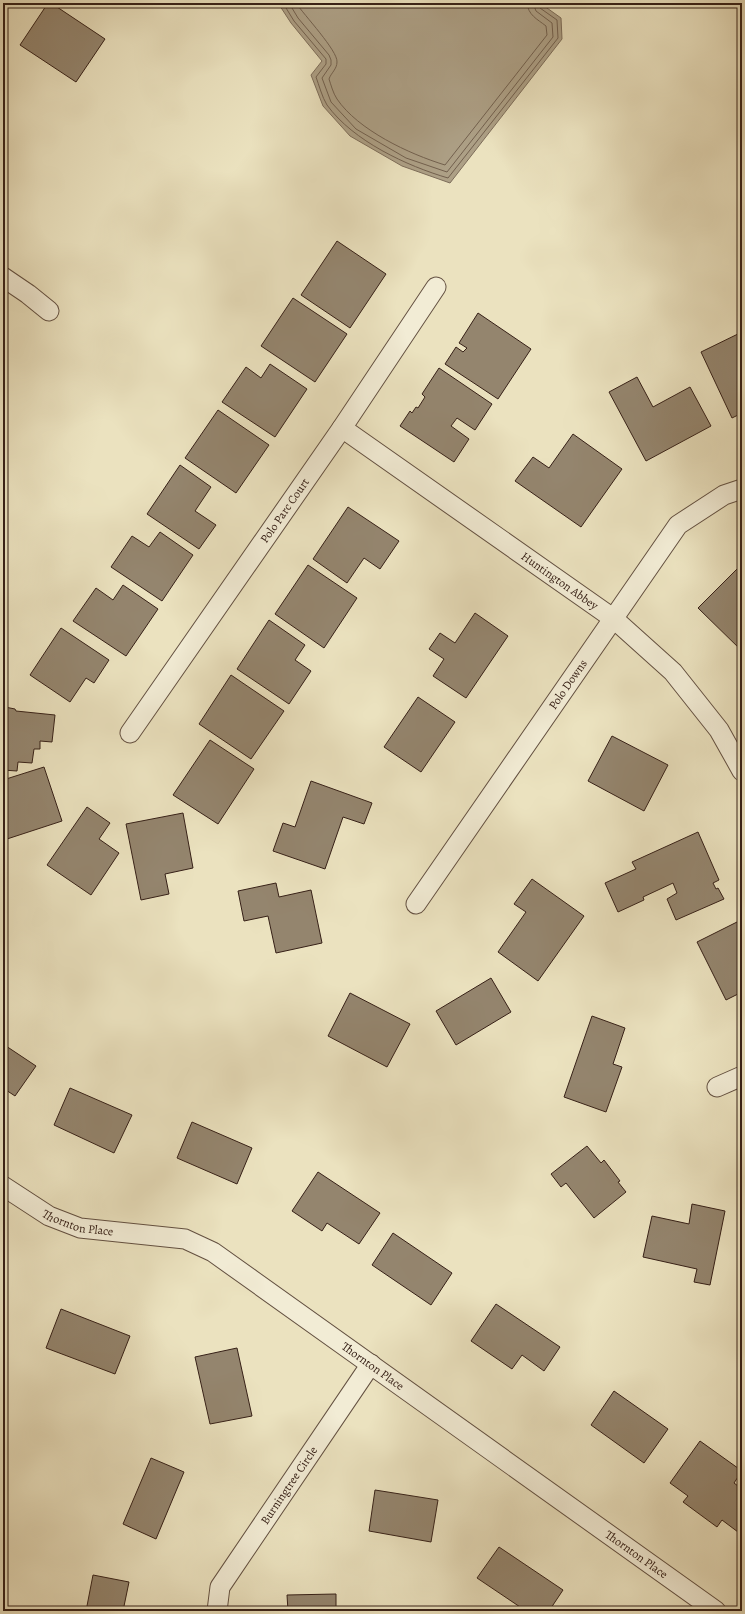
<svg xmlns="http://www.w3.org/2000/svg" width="745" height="1614" font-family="Alegreya,serif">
<rect width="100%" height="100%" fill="#ebe2bf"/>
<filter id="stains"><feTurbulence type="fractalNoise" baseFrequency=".005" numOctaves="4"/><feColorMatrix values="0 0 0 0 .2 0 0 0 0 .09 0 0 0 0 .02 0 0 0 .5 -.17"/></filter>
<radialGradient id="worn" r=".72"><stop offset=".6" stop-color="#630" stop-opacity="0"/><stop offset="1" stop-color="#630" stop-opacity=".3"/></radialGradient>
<path fill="#ada086" stroke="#7d6d5a" d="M278,3H540L561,18L562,39L450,183L402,166L350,136L323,106L311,75L322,61L291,23Z"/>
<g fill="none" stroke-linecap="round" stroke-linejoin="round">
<path stroke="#72604e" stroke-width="1" d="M283,3L294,21L326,59V64L316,77C319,85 322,97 327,105C353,141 407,166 448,178L558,38L557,20L540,8L538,3
M289,3L298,18L329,55L331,60V65L322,78L331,102L356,129L406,158L447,172L553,37L552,23L536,11L533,3
M296,3C304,15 338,51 337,62C337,69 331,73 329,79C331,85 333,93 337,99C358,130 409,154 445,165L547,35L546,26C537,19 528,15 527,3"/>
</g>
<path fill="#94856e" stroke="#362017" d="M48,3H51L105,39L76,82L20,45Z
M337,241L386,274L350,328L301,295Z
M293,298L347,334L315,382L261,346Z
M478,313L531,349L498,399L445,364L456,347L463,352L467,348L459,343Z
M742,332V413L732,418L701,352Z
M270,364L307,389L275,437L222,402L246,367L261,378Z
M439,368L492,404L475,430L457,418L451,426L469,439L454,462L400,426L410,411L412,413L416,407L418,408L425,397L422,394Z
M637,377L653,407L690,387L711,426L646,461L609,392Z
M218,410L269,445L236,493L185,458Z
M573,434L622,469L581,527L515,481L533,457L549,468Z
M180,465L211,487L195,511L216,525L199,549L147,514Z
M348,507L399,541L380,569L364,558L347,583L313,559Z
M160,532L193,555L162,601L111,567L132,536L149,547Z
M742,564V651L698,608Z
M308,565L357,598L324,648L275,614Z
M123,585L158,609L126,656L73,621L96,588L113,600Z
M475,613L508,636L466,698L433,676L444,659L429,649L440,633L455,643Z
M269,620L305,645L295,660L311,671L289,704L237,669Z
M61,628L109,660L94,683L86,678L70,702L30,675Z
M231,675L284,711L251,759L199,724Z
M418,697L455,722L421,772L384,747Z
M5,707L15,709L16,711L55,715L52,742L40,741V749H34L32,763L18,762L17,771L3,770V710Z
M612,736L668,765L644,811L588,781Z
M210,740L254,769L218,824L173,795Z
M44,767L62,821L7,839L3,826V780Z
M311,781L372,803L364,824L343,817L325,869L273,851L283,823L295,827Z
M87,807L110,823L99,839L119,853L91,895L47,865Z
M183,813L193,868L165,874L169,894L141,900L126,824Z
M698,832L719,880L713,883L716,889L718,888L724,899L676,920L667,899L677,893L673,883L643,897L644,900L618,912L605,883L636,869L632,862Z
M532,879L584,916L538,981L498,952L526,912L514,904Z
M276,883L279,897L311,890L322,943L276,953L268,916L244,921L238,891Z
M739,921L742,926V992L726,1000L697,942Z
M491,978L511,1012L456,1045L436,1011Z
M350,993L410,1024L387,1067L328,1036Z
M592,1016L625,1028L613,1064L622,1067L606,1112L564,1097Z
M3,1044L36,1066L15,1096L3,1088Z
M70,1088L132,1115L114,1153L54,1125Z
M192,1122L252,1148L237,1184L177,1158Z
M587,1146L601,1163L604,1160L620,1181L618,1182L626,1192L594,1218L566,1183L561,1187L551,1174Z
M318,1172L380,1213L359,1244L327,1223L322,1231L292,1211Z
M692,1204L725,1211L710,1285L694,1282L697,1269L643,1257L652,1216L689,1224Z
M393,1233L452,1273L431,1305L372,1265Z
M496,1304L560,1347L544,1371L522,1355L512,1369L471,1341Z
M61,1309L130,1336L115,1374L46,1348Z
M237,1348L252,1416L210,1424L195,1357Z
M614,1391L668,1429L644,1463L591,1425Z
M700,1441L742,1471L734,1483L742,1489V1530L740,1529L738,1532L722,1520L717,1527L683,1502L688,1496L670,1483Z
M151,1458L184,1472L156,1539L123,1524Z
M375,1490L438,1500L431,1542L369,1531Z
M499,1547L563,1590L549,1611H526L477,1578Z
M93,1575L129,1582L123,1611H86Z
M336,1594V1611H288L287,1595Z"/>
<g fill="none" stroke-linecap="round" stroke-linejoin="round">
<defs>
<g id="minor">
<path d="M3,277L28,294L49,311"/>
<path id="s1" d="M342,428L614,619L673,672L719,730L742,771"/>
<path id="s2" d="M130,733L342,428L436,287"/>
<path id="s3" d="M416,904L678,525L724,495L742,489"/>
<path d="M717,1087L742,1076"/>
<path id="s4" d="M3,1186L49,1216L80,1228L185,1239L213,1252L716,1611"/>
<path id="s5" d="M217,1611L220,1587L371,1364"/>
</g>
</defs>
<use href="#minor" stroke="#635041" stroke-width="21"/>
<use href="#minor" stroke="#f2ecd5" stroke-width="19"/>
</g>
<g text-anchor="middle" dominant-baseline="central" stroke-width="4" stroke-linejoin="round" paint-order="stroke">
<g font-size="12" fill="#362017" stroke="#f2ecd5">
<text stroke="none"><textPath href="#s2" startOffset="271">Polo Parc Court</textPath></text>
<text stroke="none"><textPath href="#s1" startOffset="266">Huntington Abbey</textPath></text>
<text stroke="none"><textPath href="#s3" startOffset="267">Polo Downs</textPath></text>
<text stroke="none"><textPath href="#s4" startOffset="85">Thornton Place</textPath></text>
<text stroke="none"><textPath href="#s4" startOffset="421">Thornton Place</textPath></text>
<text stroke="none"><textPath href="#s5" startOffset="147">Burningtree Circle</textPath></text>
<text stroke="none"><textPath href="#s4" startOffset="745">Thornton Place</textPath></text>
</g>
</g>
<rect width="745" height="1614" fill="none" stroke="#ebe2bf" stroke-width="16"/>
<rect x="4" y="4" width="737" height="1606" fill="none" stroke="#362017" stroke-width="2"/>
<rect x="8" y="8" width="729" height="1598" fill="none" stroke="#362017"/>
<rect width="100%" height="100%" filter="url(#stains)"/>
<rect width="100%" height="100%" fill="url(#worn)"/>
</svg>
